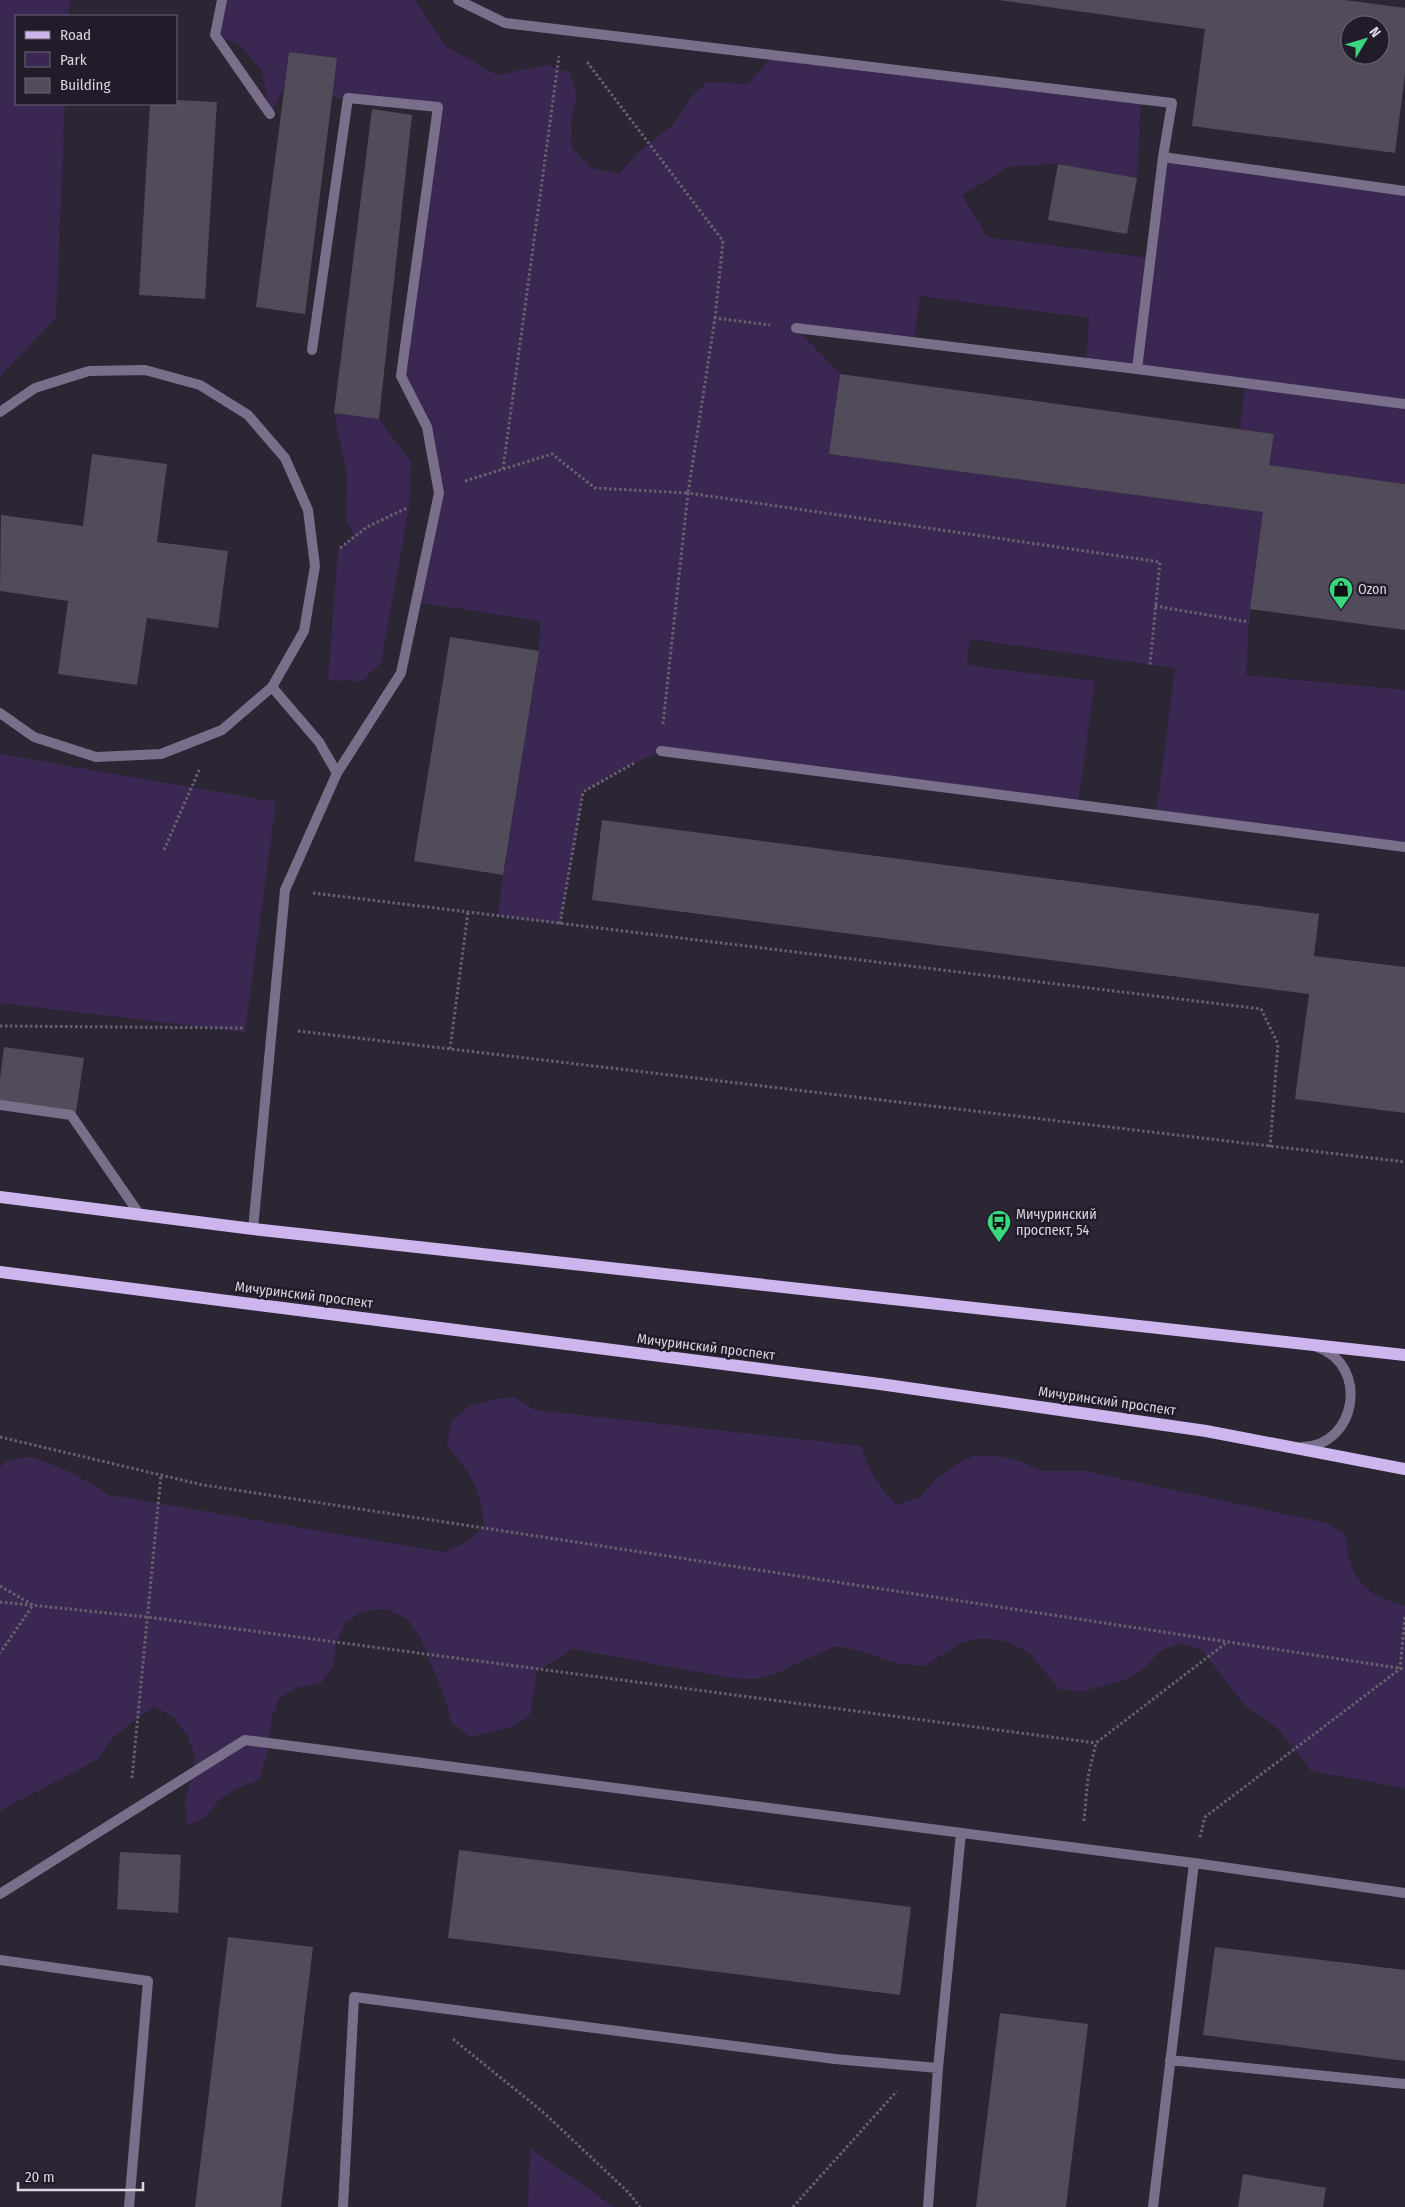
<svg xmlns="http://www.w3.org/2000/svg" width="1405" height="2207" font-family="'Fira Sans Condensed',sans-serif">
<rect width="100%" height="100%" fill="#2b2534"/>
<path fill="#3b2852" d="M0,0H70L69,16H16V104H65L56,318L0,376Z
M222,0H415L445,46L497,75L547,65L570,73L577,96L571,122L572,148L591,168L618,174L638,153L672,126L691,97L707,82L748,84L773,55L1141,100L1137,178L1058,164L1011,166L962,195L987,237L1150,258L1163,157L1405,191V484L1269,465L1274,434L1240,429L1245,383L1086,363L1089,318L920,296L914,342L796,328L840,374L829,454L1263,512L1249,622L1246,675L1405,690V847L1156,815L1175,668L970,639L967,665L1095,681L1078,805L661,751L625,767L583,792L560,924L498,916L503,875L539,651L540,621L416,602L439,493L427,427L401,376L438,108L332,97L337,58L289,52L285,85L270,114L262,71L240,45L215,35Z
M334,413L379,419L411,462L409,507L381,663L362,681L328,680L338,549L354,537L346,519L347,474Z
M0,754L276,802L245,1032L0,1003Z
M514,1397L535,1410L861,1446C869,1473 878,1486 897,1505L920,1497L935,1480L953,1466L973,1456H998L1020,1461L1041,1471H1086L1327,1523L1346,1534C1347,1577 1364,1595 1405,1606V1788L1311,1771L1283,1734L1266,1719L1246,1707L1202,1650L1181,1643L1160,1651L1146,1667L1127,1679L1081,1692L1059,1689L1029,1653L1009,1642L985,1638L963,1642L924,1666L898,1664L857,1650L835,1646L775,1674L755,1679L731,1678L573,1649L537,1671L530,1715L512,1727L471,1737L451,1722L446,1701L421,1639L408,1620L387,1609L363,1611L345,1623L336,1643L333,1666L321,1683L298,1687L279,1698L272,1717L266,1760L258,1780L238,1788L219,1800L206,1817L187,1826L185,1800L192,1778L195,1756L187,1735L173,1717L154,1706L113,1737L98,1759L0,1811V1467L8,1460L32,1457L73,1473L109,1495L445,1552L467,1542L484,1526C482,1492 470,1471 447,1446L451,1422L469,1406L491,1400Z
M530,2148L614,2207H528Z"/>
<path fill="#514b5a" fill-rule="evenodd" d="M999,0H1345L1405,8V74L1395,153L1192,126L1205,29ZM1350,25H1380V55H1350Z
M289,52L337,58L305,314L256,307Z
M176,100L217,102L205,299L139,295L150,104H176Z
M372,109L412,115L379,419L334,413Z
M1058,164L1137,178L1127,234L1048,220Z
M840,374L1274,434L1269,465L1405,484V630L1250,609L1263,512L829,454Z
M92,454L167,464L157,542L228,551L218,628L147,618L137,685L58,674L68,601L0,591L1,515L83,526Z
M450,637L539,651L503,875L414,861Z
M602,820L1319,914L1314,956L1405,967V1113L1295,1099L1309,994L592,900Z
M4,1047L84,1058L75,1119L0,1109V1079Z
M459,1850L911,1907L900,1995L448,1938Z
M120,1852L181,1855L178,1913L117,1909Z
M228,1937L313,1947L281,2207H195Z
M1215,1947L1405,1970V2061L1203,2035Z
M1000,2013L1088,2024L1066,2207H976Z
M1243,2174L1326,2188L1323,2207H1238Z"/>
<g fill="none" stroke-linecap="round" stroke-linejoin="round">
<path stroke="#66616e" stroke-width="3" stroke-dasharray="2.5 2.5" stroke-linecap="butt" d="M587,62L723,241L715,318
M503,469L559,56
M465,481L552,454L595,488L688,493L715,318L770,325
M340,548L367,527L407,508
M1155,606L1249,622
M663,724L688,493L1160,562L1150,665
M164,850L200,768
M313,893L1261,1009L1278,1044L1270,1147
M560,924L583,792L636,762
M0,1026L244,1028
M298,1031L1405,1162
M450,1049L468,912
M0,1437L203,1485L1405,1669
M0,1586L33,1605L0,1653
M0,1602L147,1617L1096,1743
M132,1778L161,1475
M1084,1821L1088,1777L1096,1743L1226,1643
M1200,1837L1205,1817L1400,1669L1405,1617
M453,2039L543,2112L629,2193L640,2207
M793,2207L897,2091"/>
<path stroke="#7a6f8a" stroke-width="10" d="M222,0L215,35L270,114
M458,0L505,23L1172,103L1163,157L1405,191
M796,328L1137,369L1405,404
M312,350L348,98L438,107L401,376L427,427L439,493L401,673L337,773
M1137,369L1163,157
M0,412L35,388L89,371L145,370L200,385L248,415L285,458L308,510L315,566L304,631L272,687L222,730L161,754L96,757L34,737L0,713
M661,751L1405,847
M0,1105L71,1115L140,1215
M253,1229L285,890L337,773L319,742L272,687
M0,1894L245,1740L1194,1863
M0,1960L148,1981L129,2207
M1170,2060L1405,2084
M938,2068L961,1833
M343,2207L354,1997L835,2059L938,2068L928,2207
M1153,2207L1194,1863L1405,1893"/>
<path stroke="#7a6f8a" stroke-width="10" d="M1302,1447C1357,1446 1370,1365 1317,1347"/>
<path stroke="#cdb6ed" stroke-width="12" d="M0,1197L253,1229L1405,1355
M0,1272L880,1384L1206,1431L1405,1469"/>
</g>
<defs>
<symbol id="shop-pin" viewBox="-11 -11 22 30"><path d="M0 17L-7.5 6A9.5 9.5 0 1 1 7.5 6Z" fill="#39d87f" stroke="#221c2a"/><path d="M-5-2.5h2.3a2.7 3.5 0 0 1 5.4 0H5L5.5 6h-11ZM-1.5-2.5h3a1.5 2.3 0 0 0-3 0Z" fill="#111"/></symbol>
<symbol id="bus-pin" viewBox="-11 -11 22 30"><path d="M0 17L-7.5 6A9.5 9.5 0 1 1 7.5 6Z" fill="#39d87f" stroke="#221c2a"/><path d="M-5-6H5V4H4V6H2V4H-2V6H-4V4H-5ZM-3.5-4V0h7V-4ZM-3.5 1.2v1.5H-2V1.2ZM2 1.2v1.5H3.5V1.2Z" fill="#111"/></symbol>
</defs>
<g fill-rule="evenodd">
<use href="#shop-pin" x="1327" y="575" width="28" height="38"/>
<use href="#bus-pin" x="985" y="1208" width="28" height="38"/>
</g>
<g text-anchor="middle" dominant-baseline="central" stroke-width="5" stroke-linejoin="round" paint-order="stroke">
<g font-size="14" fill="#dad7e0" stroke="#221c2a" text-anchor="start">
<text x="1358" y="589">Ozon</text>
<text x="1016" y="1214">Мичуринский<tspan x="1016" dy="16">проспект, 54</tspan></text>
</g>
<g font-size="14" fill="#dad7e0" stroke="#221c2a">
<text transform="translate(304 1295) rotate(7)">Мичуринский проспект</text>
<text transform="translate(706 1347) rotate(7)">Мичуринский проспект</text>
<text transform="translate(1107 1401) rotate(8)">Мичуринский проспект</text>
</g>
</g>
<rect x="15" y="15" width="162" height="90" fill="#221c2a" stroke="#6c6773"/>
<rect x="25" y="31" width="25" height="8" fill="#cdb6ed" stroke="#6c6773"/>
<text x="60" y="40" font-size="15" fill="#dad7e0">Road</text>
<rect x="25" y="52" width="25" height="15" fill="#3b2852" stroke="#6c6773"/>
<text x="60" y="65" font-size="15" fill="#dad7e0">Park</text>
<rect x="25" y="78" width="25" height="15" fill="#514b5a" stroke="#6c6773"/>
<text x="60" y="90" font-size="15" fill="#dad7e0">Building</text>
<g transform="translate(1365 40) rotate(52)"><circle r="24" fill="#221c2a" stroke="#6c6773"/>
<path d="M0-4L9 19L0 12L-9 19Z" fill="#39d87f"/>
<text y="-8" font-size="14" font-weight="bold" text-anchor="middle" fill="#dad7e0">N</text>
</g>
<path d="M18 2182v8h125v-8" fill="none" stroke="#dad7e0" stroke-width="2.5"/>
<text x="25" y="2182" font-size="15" fill="#dad7e0" stroke="#221c2a" stroke-width="4" paint-order="stroke">20 m</text>
</svg>
